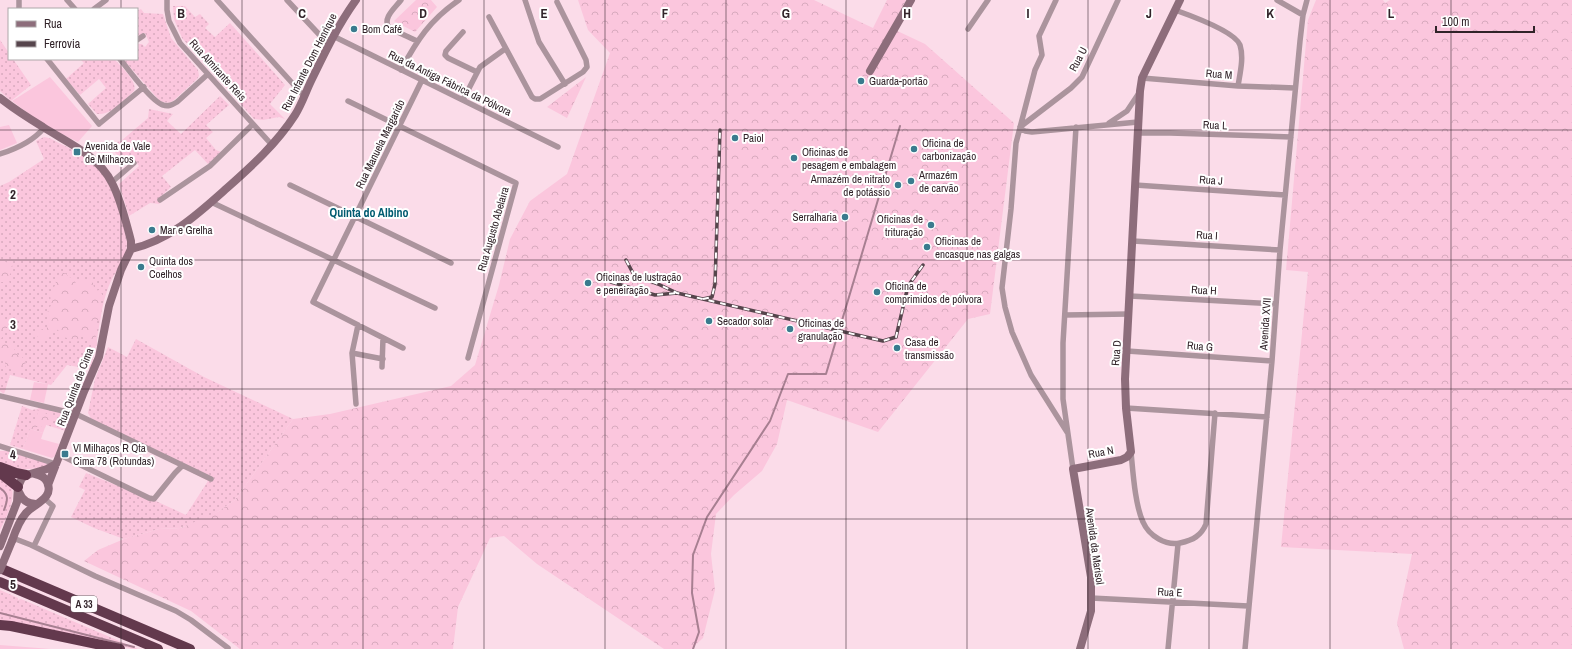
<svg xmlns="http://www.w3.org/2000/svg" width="1572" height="649" font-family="'Archivo Narrow',sans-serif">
<defs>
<pattern id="grass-dots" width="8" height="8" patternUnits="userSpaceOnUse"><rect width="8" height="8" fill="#fbc6dd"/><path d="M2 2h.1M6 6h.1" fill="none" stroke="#d8aabe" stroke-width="1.8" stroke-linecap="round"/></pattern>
<pattern id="forest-crowns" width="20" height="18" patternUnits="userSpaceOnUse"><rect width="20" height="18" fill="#fbc6dd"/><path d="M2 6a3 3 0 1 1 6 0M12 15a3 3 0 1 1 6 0" fill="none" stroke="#d8aabe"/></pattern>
</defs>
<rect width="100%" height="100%" fill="#fbdce9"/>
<path fill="url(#grass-dots)" d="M173,6H185L195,17L200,14L209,24L205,28L215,37L230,23L285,85L270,104L285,119L279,117L263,120L254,119L182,38L174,19Z
M141,9L144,13L163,14L171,38L198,70L199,76L197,79L173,101C168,104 164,103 159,100L123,59H137V44H142L145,47L149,42L145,33L137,38V11Z
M0,40L9,53V59H13L31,85L11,101L0,91Z
M80,59H114C121,66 138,82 134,91C123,101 112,115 97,114L88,104L106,88L99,79L80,95L66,79L84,63Z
M220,96L229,105L206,125L213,132L206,138L216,150L221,152L208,164L195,150L162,176L171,187L157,200L160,204L150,203L129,216L119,184L139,166L132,157L126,164L111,148L106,145L121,141L148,118L149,109L173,114L167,121L181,134Z
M44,137C52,138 56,142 63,145C99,161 113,183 122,221C124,228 127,237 127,245C126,258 117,269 111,281C98,309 100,340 90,369L67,365L51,385L10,375L4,394L0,391V186L9,182L44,159L36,141Z
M136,339L204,377L293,419L235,500L219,511L199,521L180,528L159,529L124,539L94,528L71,517L85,490L79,487L86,473L158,502L186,515L208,481L92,420L88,413L95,379L108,347L127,357Z
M22,406L32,410L43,408L71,415L66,431L46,425L43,433L30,429L23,449L10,445Z
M0,451H7L48,463L46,466C29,471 16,470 0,462Z
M0,477L12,488C15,502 6,518 0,530Z
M0,590L18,598V600L21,599L138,649H134L0,621Z"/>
<path fill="url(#forest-crowns)" d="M416,0H431L437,7L415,32L394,21Z
M578,0H814L873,28L887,0H906L891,28L925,44L1014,123L990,314L968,319L878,432L787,400L777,444L762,471L734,495L716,514L711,554L715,590L703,638L691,649H664L537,564L504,536L490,538L458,607L453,649H240L191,611L84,561L98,550L124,539L159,529L181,528L219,511L235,500L293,419L330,414L451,386L475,365L499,285L510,239L530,201L567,174L610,53L588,30Z
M1316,0H1383L1385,3L1390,0H1572V649H1404L1397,623L1412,554L1281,547L1308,272L1286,270L1308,20Z
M586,77L567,118L547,107Z
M0,259L12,265L13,269L8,278L10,284L6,285L5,282H0Z
M60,273H65L69,277L73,278L77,285H80V281L84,279L92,280L95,291L99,290L102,292V296L99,305L102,309L100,321L93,319L92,322L95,325V335L97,338V346H93L89,344V339H85L83,337L78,336L79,341L75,342L68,341L67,338L60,336L59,331L55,328L47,336L49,340L42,341L37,336V330L40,328L42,329H46L48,326L47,313L51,305L50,293L56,284C55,279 57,277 60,273Z
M0,318L7,323V328L1,330L3,336L0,340L3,343L12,345L17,354L22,357L26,363L21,366L19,371H13L9,368L6,367L5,365V361L1,358L0,355Z
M38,408H43L45,410V413L54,418V421L51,422L50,425H46L45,428L39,426L35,428L34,430L30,429L28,425L33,424L35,420L40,418L37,416Z
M0,645L51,649H0Z"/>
<path fill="#fbc6dd" d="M50,77L92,126L78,142L45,126L12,101Z
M9,125L17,143L0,150V127Z
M34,382L48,384L44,403L30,400Z
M30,429L43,433L41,439L59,444L55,456L52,458L23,449Z"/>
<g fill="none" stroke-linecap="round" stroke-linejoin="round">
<path stroke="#a77f91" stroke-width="2" d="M0,488C9,494 8,500 4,510
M0,613L134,647
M693,649L699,632L692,593L693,555L707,517L770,421L788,374H826L900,126"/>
<path stroke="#ab949d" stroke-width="5.5" d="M67,0L75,9
M167,0V10L169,21L180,43L272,145
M217,0L304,96
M287,0L329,45
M401,0C395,8 382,18 389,28L417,41
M525,0L539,42L565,84
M1056,0L1039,36L1042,55L1035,70L1016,143L1011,209L1002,288L1005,307L1012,332L1031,375L1067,432
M1277,0L1303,15
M19,9V0
M94,9L106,0
M1175,10C1189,15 1235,31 1240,45C1244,58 1240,73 1238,86
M489,17L532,97L535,99H540L583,72L587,67L586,60L557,2
M968,29L988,0
M463,32L446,51L445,55L448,58L477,72
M333,36L558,147
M137,40L143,36
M47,59L99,124L144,87
M120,59C128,69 152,102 163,105C168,107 172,105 177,102L208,74
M401,70C417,40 430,20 459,0
M1142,78L1238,86L1295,88
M463,100L480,67L505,49
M348,101L516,183L468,358
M1109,123L1127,111L1139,93
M1020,127L1071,88L1082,77L1118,0
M1020,128L1025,131L1032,132L1138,122
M1138,133H1170L1291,137
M0,154C16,149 33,141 44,128
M112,182L134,163
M290,185L451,263
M1135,185L1285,195
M160,200L210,166L253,124
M211,202L435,308
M1133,241L1280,250
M1130,296L1276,304
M1065,315L1129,314
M403,348L313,302L422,80
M1127,351L1272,361
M352,353L383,359
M382,367L383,338
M0,396L76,414L211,479
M356,404L352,353L358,325
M1126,408L1267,417
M0,446L56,464
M1131,452C1133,472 1135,505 1143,522C1149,536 1166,546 1180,543C1193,540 1201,536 1206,524L1215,413
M60,455L149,498L154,499L175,473L182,466
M1073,469L1063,399V343L1076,127
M13,538L31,545L95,576L176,611L191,620L228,648
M34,546L53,506L45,499
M1091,598L1248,606
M1168,649L1178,544
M1245,649L1272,361L1280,250L1300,41L1303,15L1307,0"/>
<path stroke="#8d6d7b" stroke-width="8" d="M870,71L911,0
M0,98C14,109 28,118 43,127C68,143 98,155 112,183C121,200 126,222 131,241V249L121,270L109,306L99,357L83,394L48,485
M131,249C169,241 199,213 227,188C252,166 277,143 295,115C302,104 306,91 312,79C325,52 338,25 356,0
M19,492C22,500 27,504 36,504
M12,541C15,532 19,521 26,513C34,504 55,498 47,482C45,477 40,475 35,474
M0,546L17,502L18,487L22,478L30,474L47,469L56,464
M1080,649L1091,611V577L1073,469L1121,460L1127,457L1131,452L1126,408L1125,379L1140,91L1142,78L1180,0"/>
<path stroke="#63394d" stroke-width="10" d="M0,467L16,473L26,475
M0,473L18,487
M0,568L190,649
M0,582L158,649
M0,625L11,626L120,649"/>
<defs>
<path id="rail" d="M626,260L634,275L658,284L677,293L883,341L896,337L908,286L923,265
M611,282L655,295L677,293
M703,299L712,297L715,284L720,130"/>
</defs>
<use href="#rail" stroke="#56454c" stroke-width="3.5"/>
<use href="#rail" stroke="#fff" stroke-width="2" stroke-dasharray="6" stroke-linecap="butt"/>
<path stroke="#8d6d7b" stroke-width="8" d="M0,570L12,541"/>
</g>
<path fill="none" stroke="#312329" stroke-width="1" stroke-opacity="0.55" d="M121,0V9M242,0V649M363,0V649M484,0V649M605,0V649M726,0V649M846,0V649M967,0V649M1088,0V649M1209,0V649M1330,0V649M1451,0V649M121,59V649M0,130H1572M0,260H1572M0,389H1572M0,519H1572"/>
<g fill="#3a7b8e" stroke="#fff" stroke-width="1.5">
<circle cx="354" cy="29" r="4"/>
<circle cx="861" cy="81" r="4"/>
<circle cx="735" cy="138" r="4"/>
<circle cx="914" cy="149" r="4"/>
<rect x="73" y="148" width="8" height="8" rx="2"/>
<circle cx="794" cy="158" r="4"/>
<circle cx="911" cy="181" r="4"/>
<circle cx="898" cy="185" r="4"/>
<circle cx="845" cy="217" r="4"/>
<circle cx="931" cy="225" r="4"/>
<circle cx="152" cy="230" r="4"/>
<circle cx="927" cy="247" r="4"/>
<circle cx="141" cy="267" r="4"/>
<circle cx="588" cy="283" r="4"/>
<circle cx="877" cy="292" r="4"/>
<circle cx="709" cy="321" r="4"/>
<circle cx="790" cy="329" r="4"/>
<circle cx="897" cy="348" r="4"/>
<rect x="61" y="450" width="8" height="8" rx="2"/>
</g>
<g text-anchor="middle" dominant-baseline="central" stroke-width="4" stroke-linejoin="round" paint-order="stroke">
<rect fill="#fff" stroke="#6f6569" stroke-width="1" x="71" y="596" width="26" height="16" rx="3"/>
<g font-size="10" font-weight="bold" fill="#312329">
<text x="84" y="604">A 33</text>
</g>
<g font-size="11" fill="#312329" stroke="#fff" text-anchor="start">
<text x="362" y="29">Bom Café</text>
<text x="869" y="81">Guarda-portão</text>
<text x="743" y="138">Paiol</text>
<text x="922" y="143">Oficina de<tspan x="922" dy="13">carbonização</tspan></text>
<text x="85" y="146">Avenida de Vale<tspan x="85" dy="13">de Milhaços</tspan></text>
<text x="802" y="152">Oficinas de<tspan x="802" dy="13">pesagem e embalagem</tspan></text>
<text x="919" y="175">Armazém<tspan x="919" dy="13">de carvão</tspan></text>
<text x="890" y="179" text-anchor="end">Armazém de nitrato<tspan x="890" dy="13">de potássio</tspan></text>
<text x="837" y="217" text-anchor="end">Serralharia</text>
<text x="923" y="219" text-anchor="end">Oficinas de<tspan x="923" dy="13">trituração</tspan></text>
<text x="160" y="230">Mar e Grelha</text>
<text x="935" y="241">Oficinas de<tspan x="935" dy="13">encasque nas galgas</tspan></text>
<text x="149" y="261">Quinta dos<tspan x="149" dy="13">Coelhos</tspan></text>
<text x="596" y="277">Oficinas de lustração<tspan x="596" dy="13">e peneiração</tspan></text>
<text x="885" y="286">Oficina de<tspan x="885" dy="13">comprimidos de pólvora</tspan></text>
<text x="717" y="321">Secador solar</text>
<text x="798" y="323">Oficinas de<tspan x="798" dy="13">granulação</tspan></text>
<text x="905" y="342">Casa de<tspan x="905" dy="13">transmissão</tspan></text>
<text x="73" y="448">Vl Milhaços R Qta<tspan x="73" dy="13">Cima 78 (Rotundas)</tspan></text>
</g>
<g font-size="11" fill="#312329" stroke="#fff">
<text transform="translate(1078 59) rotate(-62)">Rua U</text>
<text transform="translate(309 62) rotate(-63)">Rua Infante Dom Henrique</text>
<text transform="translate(218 70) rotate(48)">Rua Almirante Reis</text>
<text transform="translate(1219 74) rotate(4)">Rua M</text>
<text transform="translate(450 83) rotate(26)">Rua da Antiga Fábrica da Pólvora</text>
<text transform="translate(1215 125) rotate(2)">Rua L</text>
<text transform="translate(380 144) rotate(-64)">Rua Manuela Margarido</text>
<text transform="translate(1211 180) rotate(4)">Rua J</text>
<text transform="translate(493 229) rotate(-74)">Rua Augusto Abelaira</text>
<text transform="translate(1207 235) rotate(3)">Rua I</text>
<text transform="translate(1204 290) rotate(3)">Rua H</text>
<text transform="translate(1265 324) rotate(-86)">Avenida XVII</text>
<text transform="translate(1200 346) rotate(4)">Rua G</text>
<text transform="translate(1116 353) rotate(-86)">Rua D</text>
<text transform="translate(75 387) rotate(-69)">Rua Quinta de Cima</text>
<text transform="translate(1101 452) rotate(-10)">Rua N</text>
<text transform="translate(1095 546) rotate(82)">Avenida da Marisol</text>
<text transform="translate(1170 592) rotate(3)">Rua E</text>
</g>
<g font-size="12" font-weight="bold" fill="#005b70" stroke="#fff">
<text x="369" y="213">Quinta do Albino</text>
</g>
</g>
<g font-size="13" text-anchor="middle" font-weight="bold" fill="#312329" stroke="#fff" stroke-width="4" stroke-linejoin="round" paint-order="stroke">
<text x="181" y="18">B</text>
<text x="302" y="18">C</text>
<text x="423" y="18">D</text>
<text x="544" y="18">E</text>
<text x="665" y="18">F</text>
<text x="786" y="18">G</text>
<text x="907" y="18">H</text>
<text x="1028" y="18">I</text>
<text x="1149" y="18">J</text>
<text x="1270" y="18">K</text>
<text x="1391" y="18">L</text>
<text x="13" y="199">2</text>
<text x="13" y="329">3</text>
<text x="13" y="459">4</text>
<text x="13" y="589">5</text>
</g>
<rect x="8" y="8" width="130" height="52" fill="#ffffff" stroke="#ada7a9"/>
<rect x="16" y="21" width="20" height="6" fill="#8d6d7b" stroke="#ada7a9"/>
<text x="44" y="28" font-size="12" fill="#312329">Rua</text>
<rect x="16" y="41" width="20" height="6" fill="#56454c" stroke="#ada7a9"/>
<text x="44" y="48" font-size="12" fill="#312329">Ferrovia</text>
<path d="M1436 26v6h98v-6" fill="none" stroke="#312329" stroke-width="2"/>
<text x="1442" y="26" font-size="12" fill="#312329" stroke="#ffffff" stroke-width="3" paint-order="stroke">100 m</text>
</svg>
